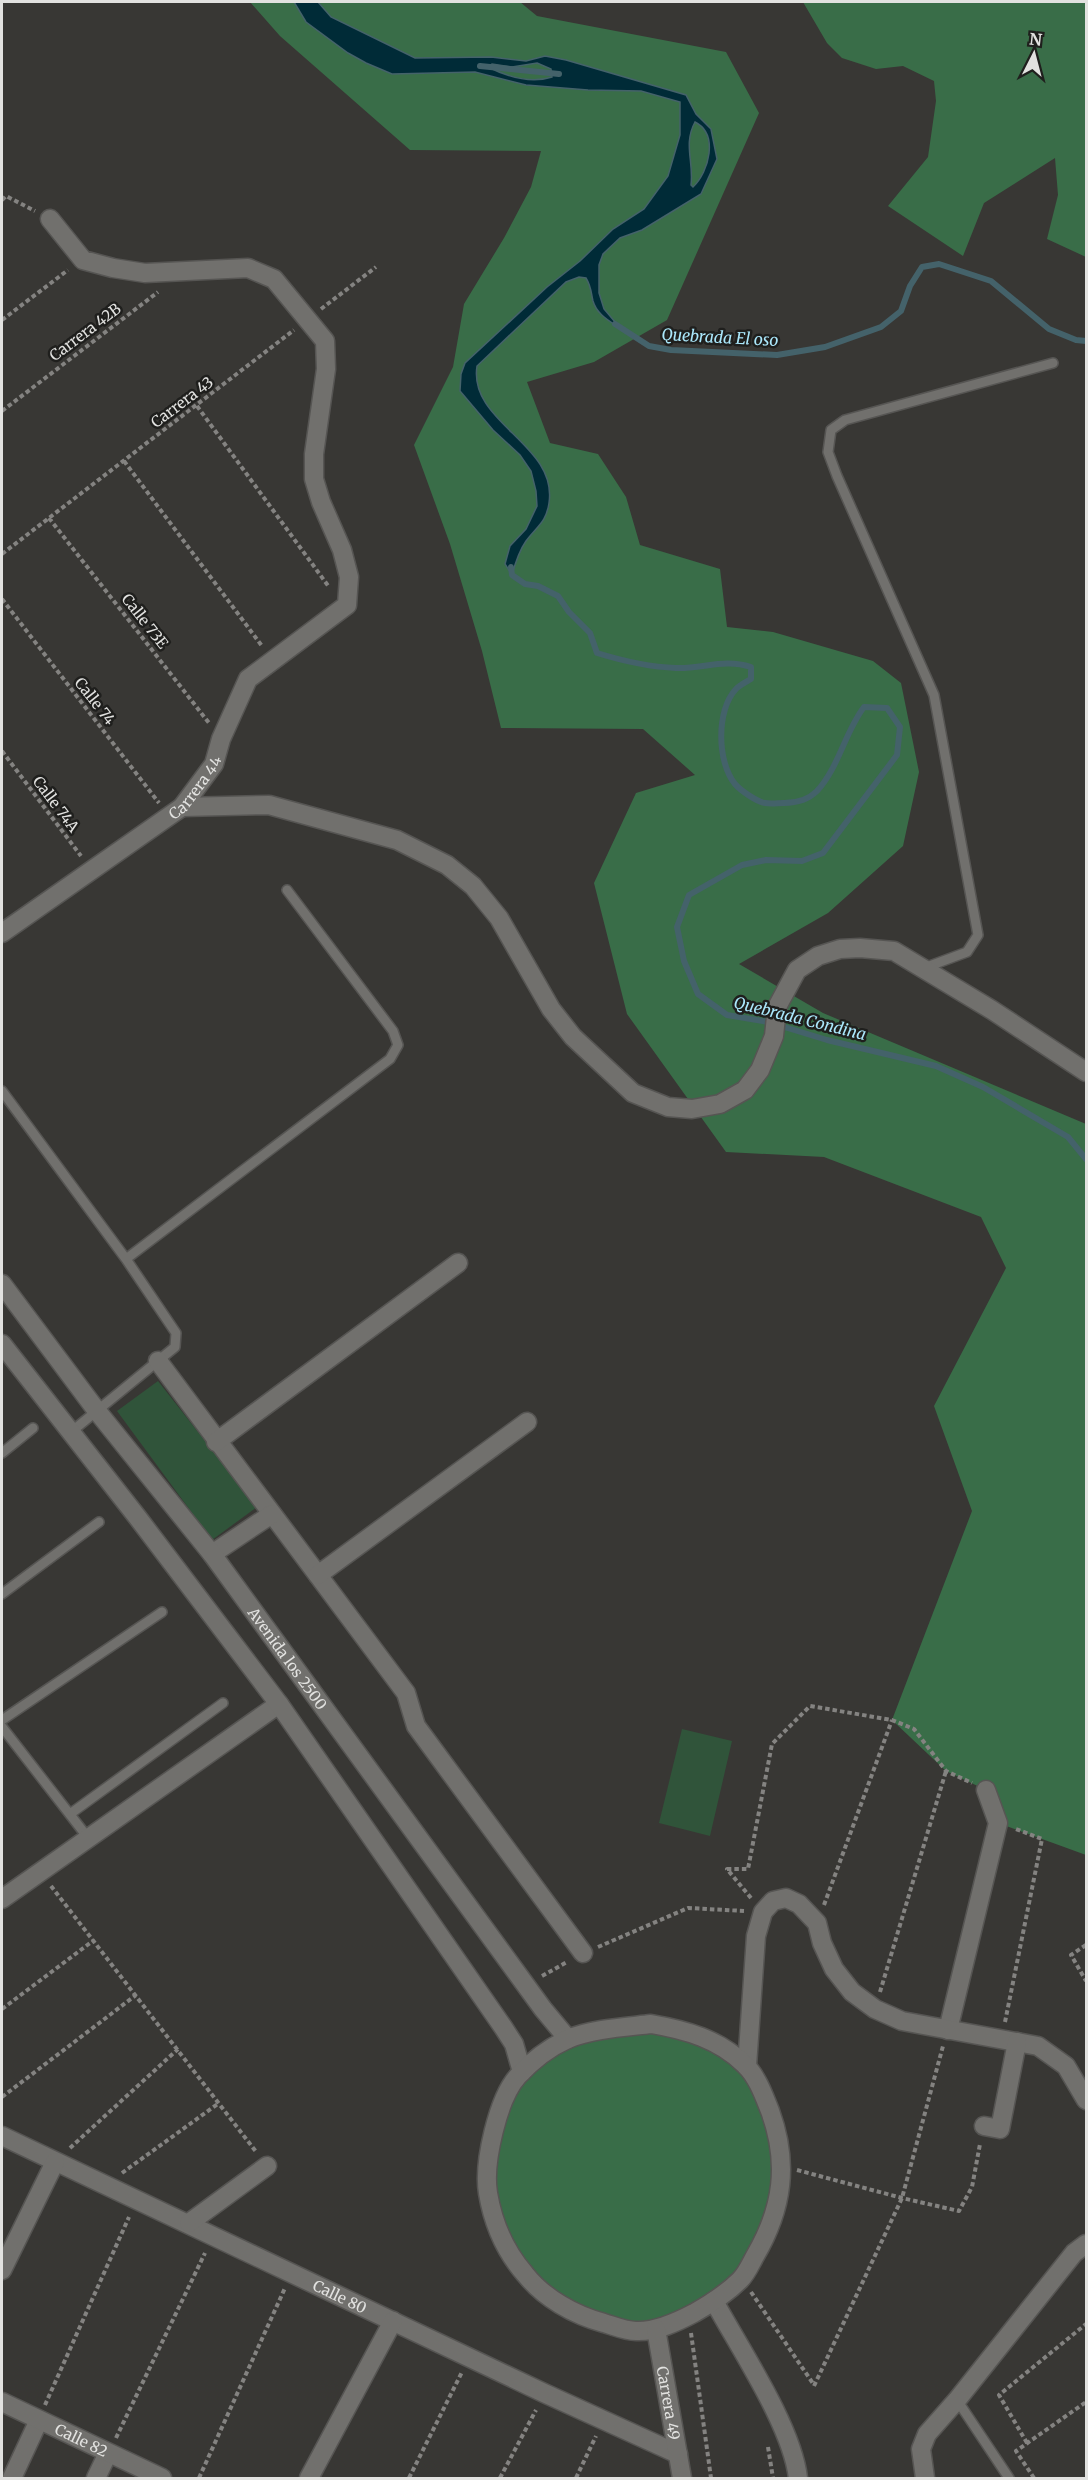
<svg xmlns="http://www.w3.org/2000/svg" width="1088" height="2480" font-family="Merriweather,serif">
<rect width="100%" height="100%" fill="#383734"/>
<path fill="#30543a" d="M158,1381L257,1507L212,1540L117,1411Z
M682,1729L732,1741L710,1836L659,1823Z"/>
<path fill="#396d48" d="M250,2H520L537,16L726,52L759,113L667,320L594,362L527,382L550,443L598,454L626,497L640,545L720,569L727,627L773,632L873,661L901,683L919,772L903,846L828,913L739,964L823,1013L1086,1124V1855L998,1823L986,1790L946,1771L892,1720L972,1511L934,1406L1006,1268L981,1217L824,1157L726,1152L627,1014L594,883L636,793L695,775L643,729L501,728L482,651L450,544L414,445L453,367L464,304L504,238L531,187L541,151L410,150L280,36Z
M803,2H1086V257L1047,239L1058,195L1055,158L984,203L963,256L888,206L928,157L936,101L934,81L903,66L876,69L842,58L827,43Z
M651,2024L747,2066L782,2166L742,2278L656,2329L593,2320L525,2275L487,2191L505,2098L568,2039Z"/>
<path fill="#002b37" stroke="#44626a" stroke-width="1.5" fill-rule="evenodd" d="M294,2H318L331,17L415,58L491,57L526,61L545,56L566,60L686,95L696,114L711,129L717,159L701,194L642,230L620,238L603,254L599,265V293L604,309L621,329C610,321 597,315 593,301C591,292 591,286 586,278L579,277L566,282L477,366C468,423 558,444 549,503C546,523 537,526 526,541C519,551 515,564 512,575L505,564L510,546L526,529L537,506L536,491L531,471L520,455L493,430L460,391L461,374L465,363L547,287L580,261L613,229L644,209L668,176L680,135V102L641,91L588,90L526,85L475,72L392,74L366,63L348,53L306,22ZM537,63L551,69L552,77C531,84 506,76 488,67L492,64L512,67ZM695,122C719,134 709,172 693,187L691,185C694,162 683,144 695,122Z"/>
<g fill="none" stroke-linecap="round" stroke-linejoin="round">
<path stroke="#44626a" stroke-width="6" d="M480,66L559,74
M615,324L649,346L671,350L777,355L825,347L881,327L901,311L910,286L922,267L939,264L991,281L1049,329L1076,340L1086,341
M511,567L512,575L525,584L538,586L558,596L569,612L590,633L597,653C623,661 649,667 676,668C703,669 724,658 751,667V679C746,682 740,685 736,689C716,710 717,762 735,784C740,790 757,802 765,803C771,804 778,803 784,803C796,803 808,800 817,791C839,767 845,732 864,707L887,708L900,727L897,755L823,853L802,861L766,860L742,865L689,895L677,927L684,961L698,994L727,1015L768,1022L827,1040L936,1066L983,1087L1068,1137L1086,1159"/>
<defs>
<path id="lane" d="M924,968L967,952L978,935L934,695L837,476L828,452L831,430L845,420L1053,363
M2,1091L126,1259
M71,1432L175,1347L176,1333L126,1259L390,1059L398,1045L393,1031L287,890
M2,1453L33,1428
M2,1594L99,1522
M2,1720L162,1612
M2,1727L89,1839
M70,1814L223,1703
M957,2400L1009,2478"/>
<g id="street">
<path d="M182,807L269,805L397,840L447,865L473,886L499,918L551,1009L573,1037L633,1093L668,1107L692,1109L720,1104L745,1090L760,1070L774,1036L777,1007L797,970L818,956L840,949L860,948L894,951L992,1010L1086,1072"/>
<path id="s1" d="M2,933L182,807L214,764L221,739L248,679L347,605L349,577L342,550L321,502L314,479V454L326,369L325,341L274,279L248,268L145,273L113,268L83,260L50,219"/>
<path d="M158,1361L406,1693L416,1726L583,1953"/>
<path d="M216,1442L458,1263"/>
<path d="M212,1554L272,1514"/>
<path d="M318,1575L527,1422"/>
<path d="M2,1899L279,1704"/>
<path d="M948,2030L998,1823L986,1790"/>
<path d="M747,2066L756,1936L763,1912L773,1901L786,1898L799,1904L817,1923L822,1943L834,1969L852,1992L875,2009L902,2021L1038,2046L1066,2066L1086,2100"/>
<path d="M984,2126L1000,2129L1017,2042"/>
<path id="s2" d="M2,2136L544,2393L678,2454"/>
<path d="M189,2223L267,2166"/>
<path d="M2,2270L55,2162"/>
<path d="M714,2301C740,2349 792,2426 798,2478"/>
<path d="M12,2478L39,2420"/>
<path d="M96,2478L108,2453"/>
<path d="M309,2478L393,2321"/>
<path d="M925,2478L921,2449L927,2434L957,2400L1074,2253L1086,2244"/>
</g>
<g id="secondary">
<path id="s3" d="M2,1284L97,1411L212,1554L543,2009L568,2039"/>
<path d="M2,1344L138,1518L279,1704L503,2027L514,2044L522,2072"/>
<path d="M651,2024C686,2030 719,2039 745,2065C757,2076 764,2096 770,2111C789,2163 783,2208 755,2256C751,2263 747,2273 740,2280C727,2293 710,2304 694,2313C677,2322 656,2332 636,2331C626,2331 614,2326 604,2323C574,2315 544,2298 525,2274C505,2251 493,2223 488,2193C483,2163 498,2098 518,2076C531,2062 550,2047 568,2039C591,2029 626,2027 651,2024Z"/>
<path id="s4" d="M656,2329L682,2478"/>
<path id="s5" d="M2,2402L162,2478"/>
</g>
</defs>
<use href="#lane" stroke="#565553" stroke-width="12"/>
<use href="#street" stroke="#565553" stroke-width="21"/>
<use href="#secondary" stroke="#565553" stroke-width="21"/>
<path stroke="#848381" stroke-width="4" stroke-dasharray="4.5 3" stroke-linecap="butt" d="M2,200L6,196L35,211
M321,309L376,267
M2,320L68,270
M197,406L329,587
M2,411L158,292
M124,461L262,646
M49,518L209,723
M2,554L294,330
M2,599L159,803
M2,751L81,856
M51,1886L257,2153
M751,1898L727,1869H748L772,1744L810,1706L892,1720L914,1729L946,1771L972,1783
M824,1905L892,1720
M1086,1945L1071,1955L1086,1981
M598,1947L688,1908L744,1911
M542,1976L567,1962
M880,1992L946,1771
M2,2009L94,1940
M1005,2022L1042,1839L1016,1829
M2,2097L136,1995
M70,2148L178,2049
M797,2170L902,2198L959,2211L972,2187L980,2144
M122,2173L219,2103
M751,2292L814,2385
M691,2333L711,2478
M814,2386L902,2198L943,2046
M45,2405L129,2217
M116,2438L205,2253
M1027,2443L999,2395L1086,2324
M768,2447L773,2478
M199,2478L285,2288
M409,2478L462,2372
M500,2478L536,2410
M576,2478L596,2436
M1034,2478L1016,2451L1086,2402"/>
<use href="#lane" stroke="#71706d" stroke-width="9"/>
<use href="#street" stroke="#71706d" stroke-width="18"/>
<use href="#secondary" stroke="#71706d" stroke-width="18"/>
</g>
<g text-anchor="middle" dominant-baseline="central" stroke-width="5" stroke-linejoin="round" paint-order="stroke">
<g font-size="15" fill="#e2e2e0" stroke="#1f1f1d">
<text transform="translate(85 332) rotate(-37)">Carrera 42B</text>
<text transform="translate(182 402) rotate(-37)">Carrera 43</text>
<text transform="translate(145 621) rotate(52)">Calle 73E</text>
<text transform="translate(95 701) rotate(52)">Calle 74</text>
<text stroke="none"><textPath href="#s1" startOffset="243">Carrera 44</textPath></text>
<text transform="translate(56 804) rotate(53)">Calle 74A</text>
<text stroke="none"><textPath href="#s3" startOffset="471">Avenida los 2500</textPath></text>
<text stroke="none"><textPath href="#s2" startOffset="374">Calle 80</textPath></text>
<text stroke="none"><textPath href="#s4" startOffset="75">Carrera 49</textPath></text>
<text stroke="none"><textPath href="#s5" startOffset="88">Calle 82</textPath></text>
</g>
<g font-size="16" font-style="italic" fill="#abe8fc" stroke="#1f1f1d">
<text transform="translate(720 337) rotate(3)">Quebrada El oso</text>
<text transform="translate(800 1018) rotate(14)">Quebrada Condina</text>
</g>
</g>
<rect width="1088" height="2480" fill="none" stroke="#e2e2e0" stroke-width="6"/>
<g transform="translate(1034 54) rotate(6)" stroke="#1f1f1d" stroke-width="4.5" paint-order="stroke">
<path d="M0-4.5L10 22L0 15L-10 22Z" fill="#e2e2e0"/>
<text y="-9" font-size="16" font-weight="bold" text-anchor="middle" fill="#e2e2e0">N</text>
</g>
</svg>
